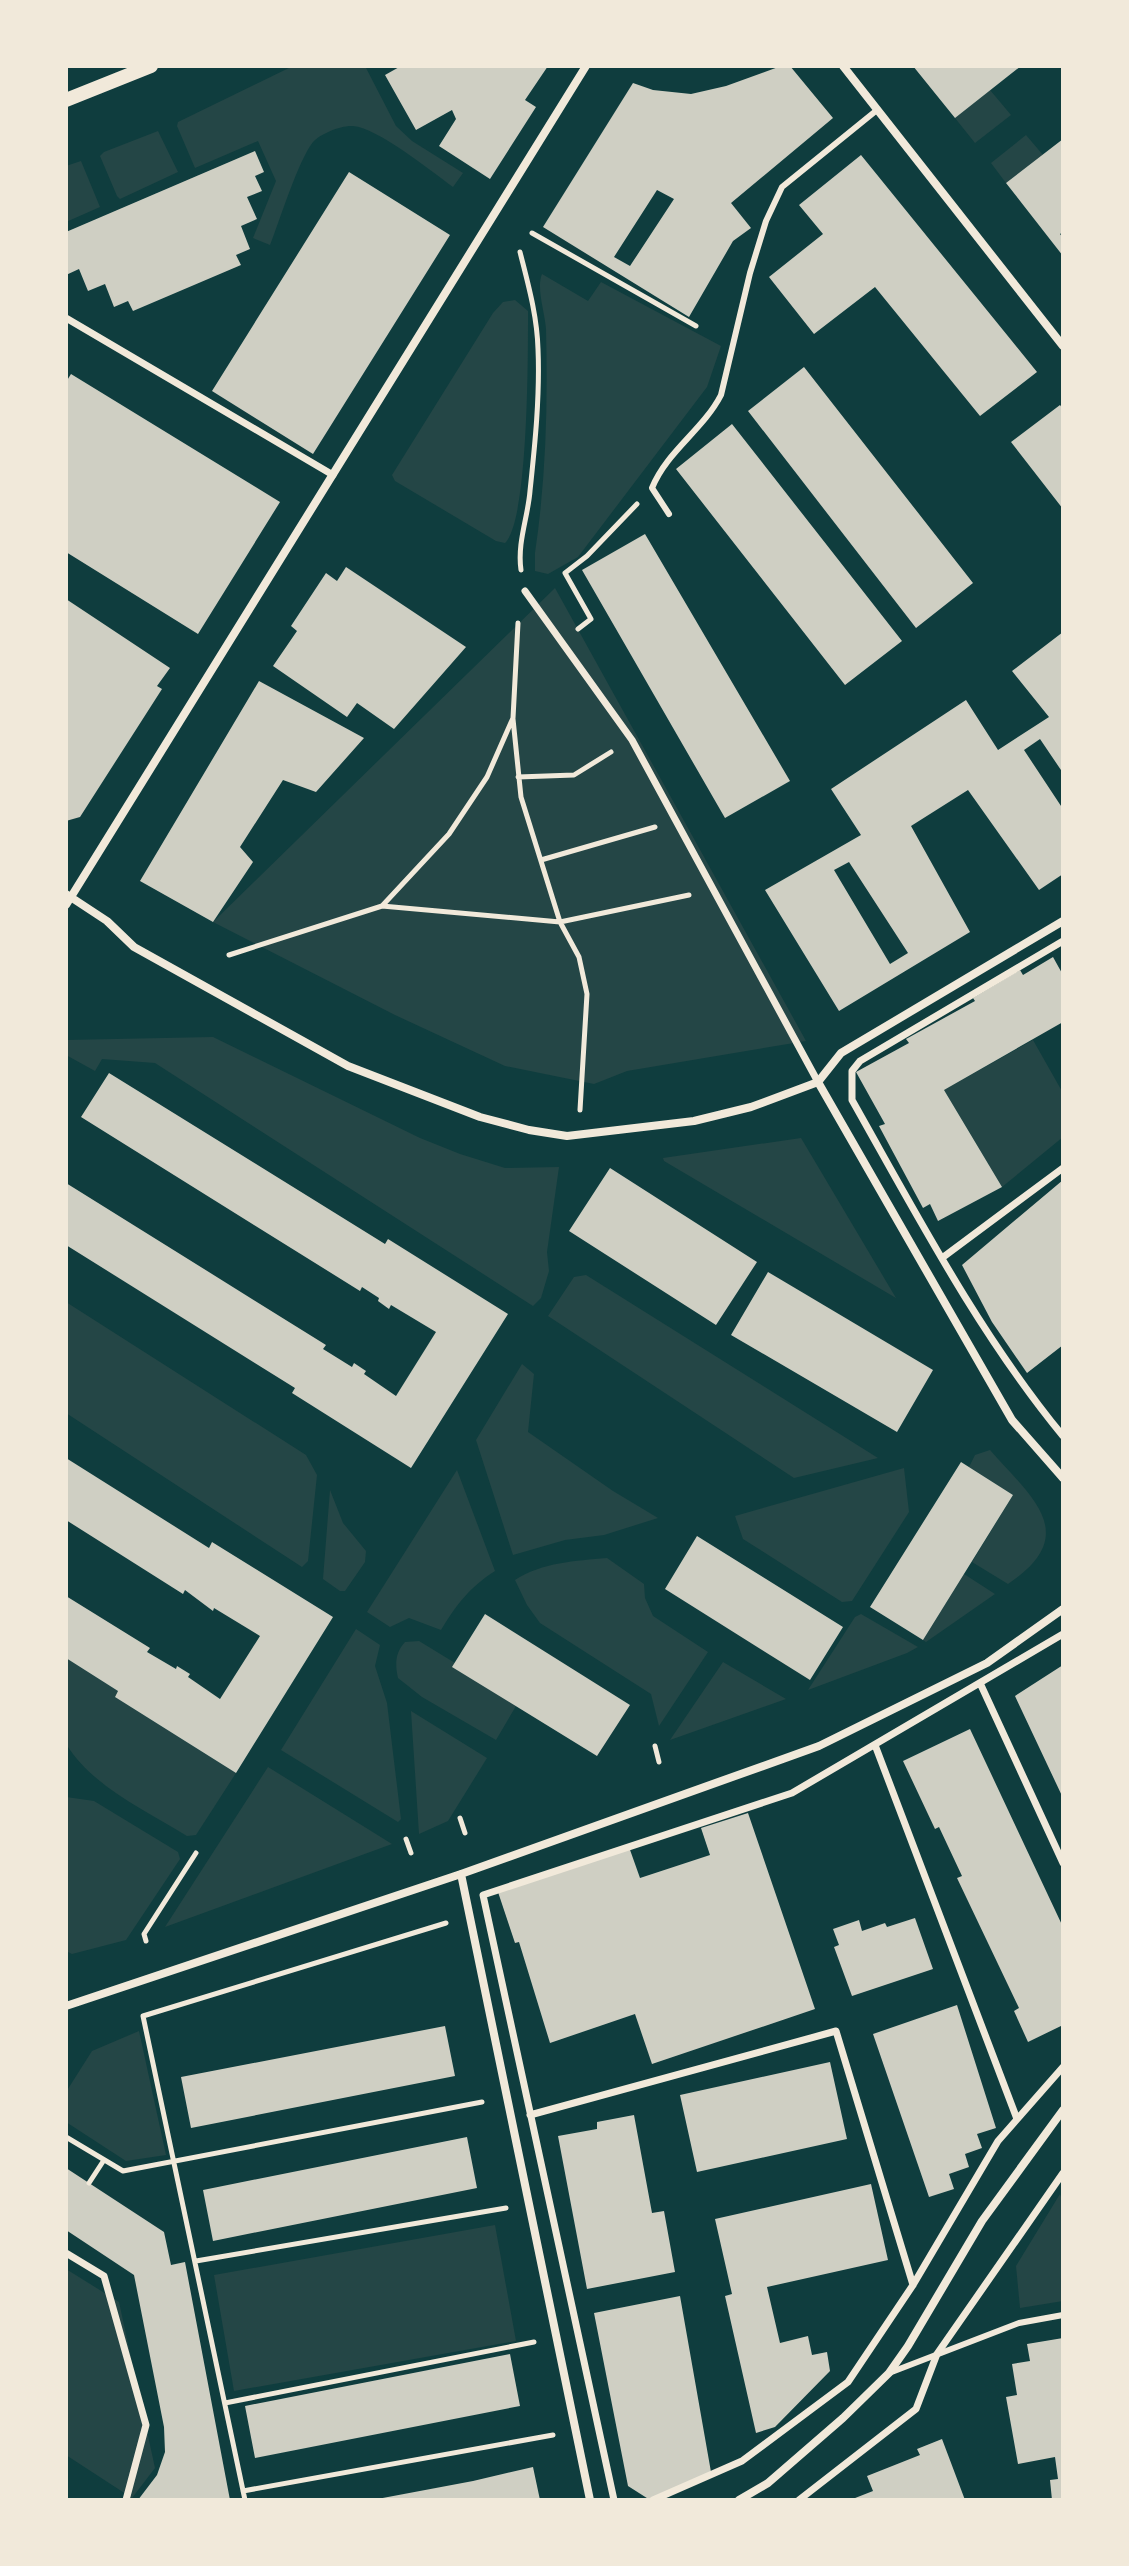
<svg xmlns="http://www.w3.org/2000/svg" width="1129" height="2566" font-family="Literata,serif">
<rect width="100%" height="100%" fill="#0f3d3e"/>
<path fill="#244646" d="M293,66H365L396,126L412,141L463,173L453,187C431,171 378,128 353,126C341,125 320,134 313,142C298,161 280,220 270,245L253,238L276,181L258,141L195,168L177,126L178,122Z
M990,90L1011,115L975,143L955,118Z
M158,131L178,172L120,199L117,196L100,156L104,152Z
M1026,135L1043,155L1006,183L991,163Z
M81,161L100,207L66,222V166Z
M542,274L588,301L601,282L721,346L707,387L578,557L548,574L535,571V553C546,479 548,404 546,329C545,313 536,288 542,274Z
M515,300L528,311C528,349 529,520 505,543L496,541L395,481L392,475L493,313L503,302Z
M555,588L806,1041L627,1071L594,1084L505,1066L395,1015L213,922Z
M213,1037L420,1138L460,1154L505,1168L559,1167L547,1252L549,1271L541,1298L533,1306L155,1063L102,1059L95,1071L66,1055V1040Z
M1033,1040L1063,1093V1137L1002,1187L944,1090Z
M801,1138L896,1298L664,1161L663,1158Z
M586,1275L878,1458L794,1478L548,1316L574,1277Z
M66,1302L306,1455L317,1475L308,1561L302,1567L66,1413Z
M522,1364L534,1374L528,1432L613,1491L658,1518L604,1535L565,1540L513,1555L476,1440Z
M990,1450C1032,1498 1082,1534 1008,1584L972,1562L1013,1495L969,1467L975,1455Z
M904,1468L909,1512L852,1601L842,1602L743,1539L735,1516Z
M457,1470L495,1571C470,1587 456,1605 441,1630L409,1618L390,1627L367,1612Z
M330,1490L343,1523L366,1551L365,1562L345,1591H340L323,1579Z
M607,1558L644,1584L645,1598L653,1616L708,1652L659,1726L651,1694L540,1623L527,1605L515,1580C543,1562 575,1561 607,1558Z
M964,1574L995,1594L926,1642L923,1640Z
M861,1614L918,1647L907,1653L808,1690L855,1617Z
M356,1629L380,1645L375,1666L387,1703L401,1819L398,1822L281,1750Z
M419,1641L455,1663L453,1667L516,1706L496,1740L422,1697L398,1678C395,1664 395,1653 405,1642Z
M66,1658L118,1691L115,1697L236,1773L196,1835L187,1836C145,1810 93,1787 66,1744Z
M723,1662L786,1699L670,1740Z
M411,1711L487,1758L448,1821L419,1834Z
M268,1767L392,1844L165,1927Z
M66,1797L94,1801L178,1852L180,1859L126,1940L72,1954L66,1951Z
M139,2031L166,2155L126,2161L66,2122V2092L92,2051Z
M1060,2194L1063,2203V2301L1020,2308L1016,2266Z
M495,2225L516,2341L234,2391L214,2275Z
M66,2269L119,2302L155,2468L132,2498L66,2455Z"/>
<path fill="#cfcfc3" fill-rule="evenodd" d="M401,66H548L525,100L536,107L490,179L439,146L456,119L452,110L416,130L385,75Z
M781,66H790L833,118L731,203L751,228L733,241L689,317L543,227L633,83L653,90L691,94L726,86ZM657,190L674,199L630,266L614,257Z
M913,66H1021L955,118Z
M1063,139V232L1060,234L1063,238V256L1006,183Z
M255,151L264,172L255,176L262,191L247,197L257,219L241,226L250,249L236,255L241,265L133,311L128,301L114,307L105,284L88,291L79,269L66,275V232Z
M861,155L1037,372L980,416L875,287L814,334L769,277L823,234L799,205Z
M349,172L450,235L313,454L212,391Z
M804,367L973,583L916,628L748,411Z
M71,374L280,502L198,634L66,552V382Z
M1060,405L1063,409V509L1011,442Z
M732,424L902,641L845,685L676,469Z
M645,534L790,781L725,818L582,570Z
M346,567L466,647L394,729L357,703L347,717L273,666L297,631L291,626L326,573L337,581Z
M66,599L170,668L157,686L162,689L80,817L66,821Z
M1063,632V773L1040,739L1024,750L1063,809V874L1039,890L968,790L911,826L970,932L839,1011L765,890L861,835L831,789L966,700L998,750L1049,717L1012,671ZM849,862L908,953L890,964L834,870Z
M259,681L364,738L316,792L283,780L240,847L253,862L213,922L140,881Z
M1053,957L1063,975V1022L944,1090L1002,1187L938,1221L930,1204L923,1208L879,1126L885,1124L856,1072L909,1043L906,1039L975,1001L973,998L1020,970L1023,975Z
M109,1073L385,1244L388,1239L508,1314L411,1468L292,1393L295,1388L66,1245V1183L326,1345L323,1349L352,1367L354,1363L366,1371L364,1374L396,1396L436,1332L391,1305L389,1309L378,1301L379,1298L362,1287L360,1291L81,1117Z
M610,1168L757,1262L716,1325L569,1231Z
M1063,1180V1345L1027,1373L992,1322L962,1265Z
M768,1272L933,1370L897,1432L731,1335Z
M66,1458L209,1548L212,1542L333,1617L236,1773L115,1697L118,1691L66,1658V1596L150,1648L147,1652L176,1669L177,1666L190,1674L188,1677L220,1699L260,1636L214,1608L213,1611L185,1590L183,1594L66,1520Z
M961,1462L1013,1495L923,1640L870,1607Z
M697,1536L843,1627L810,1680L665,1589Z
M485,1614L630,1705L597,1756L452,1667Z
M1063,1665V1798L1015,1696Z
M970,1729L1063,1927V2025L1028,2042L1014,2011L1019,2008L957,1878L962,1876L939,1827L935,1829L903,1761Z
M748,1813L815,2009L652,2064L635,2014L550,2043L519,1942L515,1943L498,1892L629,1847L640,1878L710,1855L701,1828Z
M915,1918L933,1969L852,1996L834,1947L839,1945L833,1929L859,1920L862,1931L885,1923L887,1927Z
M957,2005L996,2128L977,2134L982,2148L965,2154L969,2167L949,2174L954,2189L929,2197L873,2034Z
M445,2026L455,2076L191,2128L181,2077Z
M830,2062L847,2139L697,2172L680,2095Z
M634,2115L652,2213L664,2211L675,2272L587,2289L558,2136L597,2129V2122Z
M467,2137L477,2188L213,2241L203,2190Z
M66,2168L164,2232L171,2265L185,2262L230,2500H138L157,2475L165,2452L164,2427L134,2275L66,2230Z
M871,2184L888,2260L767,2287L780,2343L808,2336L812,2355L827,2352L830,2371L775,2427L756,2433L725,2296L732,2294L715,2219Z
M680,2296L711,2472L658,2500H650L628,2486L594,2313Z
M1063,2338V2500H1052L1050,2480L1058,2479L1055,2457L1018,2464L1006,2397L1017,2395L1012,2364L1030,2361L1027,2344Z
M510,2354L520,2406L255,2458L245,2406Z
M942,2439L965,2500H850L873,2491L867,2476L920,2455L917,2449Z
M533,2467L540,2500H372L473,2481Z"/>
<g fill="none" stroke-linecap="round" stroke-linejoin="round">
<path stroke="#f1e9da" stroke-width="5" d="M532,233L696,326
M520,252C528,284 537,315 538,349C540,396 535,444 530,491C528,517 517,543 521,570
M578,629L591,619L565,573L587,556L637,504
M513,719L521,797L560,922L689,895
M518,777L574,775L611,752
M541,860L655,827
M382,906L449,834L487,777L513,718L518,623
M229,955L382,906L560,922L579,957L587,994L580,1110
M655,1746L659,1762
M460,1818L465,1833
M406,1839L411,1853
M146,1941L144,1934L196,1853
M66,2137L123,2171L482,2102
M89,2183L104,2160
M196,2261L506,2208
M225,2403L534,2342
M243,2491L553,2435
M245,2500L143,2016L446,1923"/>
<path stroke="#f1e9da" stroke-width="6" d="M669,514L652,488C667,451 703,430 721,395L750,273L766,221L782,187L877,110
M889,2373L1019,2323L1063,2315"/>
<path stroke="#f1e9da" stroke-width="7" d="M66,318L333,475
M525,591L632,740L818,1082
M1063,941L860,1061L852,1071V1100C917,1215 979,1334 1063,1436
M942,1258L1063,1168
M980,1683L1063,1863
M875,1745L1017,2119
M530,2115L836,2031L913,2285
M66,2253L104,2276L146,2425L126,2500
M614,2500L483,1895L792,1793L1063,1634
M653,2500L742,2461L848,2382L913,2285L998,2141L1063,2067
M799,2500L916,2409L937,2354L1063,2173"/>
<path stroke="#f1e9da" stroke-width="8" d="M843,66L1063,346
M66,894L107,921L134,947L348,1066L480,1117L529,1130L567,1136L694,1121L751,1107L818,1082L841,1053L1063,921
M66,905L586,66
M818,1082L1012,1420L1063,1478
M461,1874L590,2500
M66,2006L461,1874L819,1746L987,1663L1063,1609
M739,2500L768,2483L843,2418L889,2373L908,2346L982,2221L1063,2110"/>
<path stroke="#f1e9da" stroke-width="14" d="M66,100L151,66"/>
</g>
<rect width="1129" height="2566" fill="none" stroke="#f1e9da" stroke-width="136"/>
</svg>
